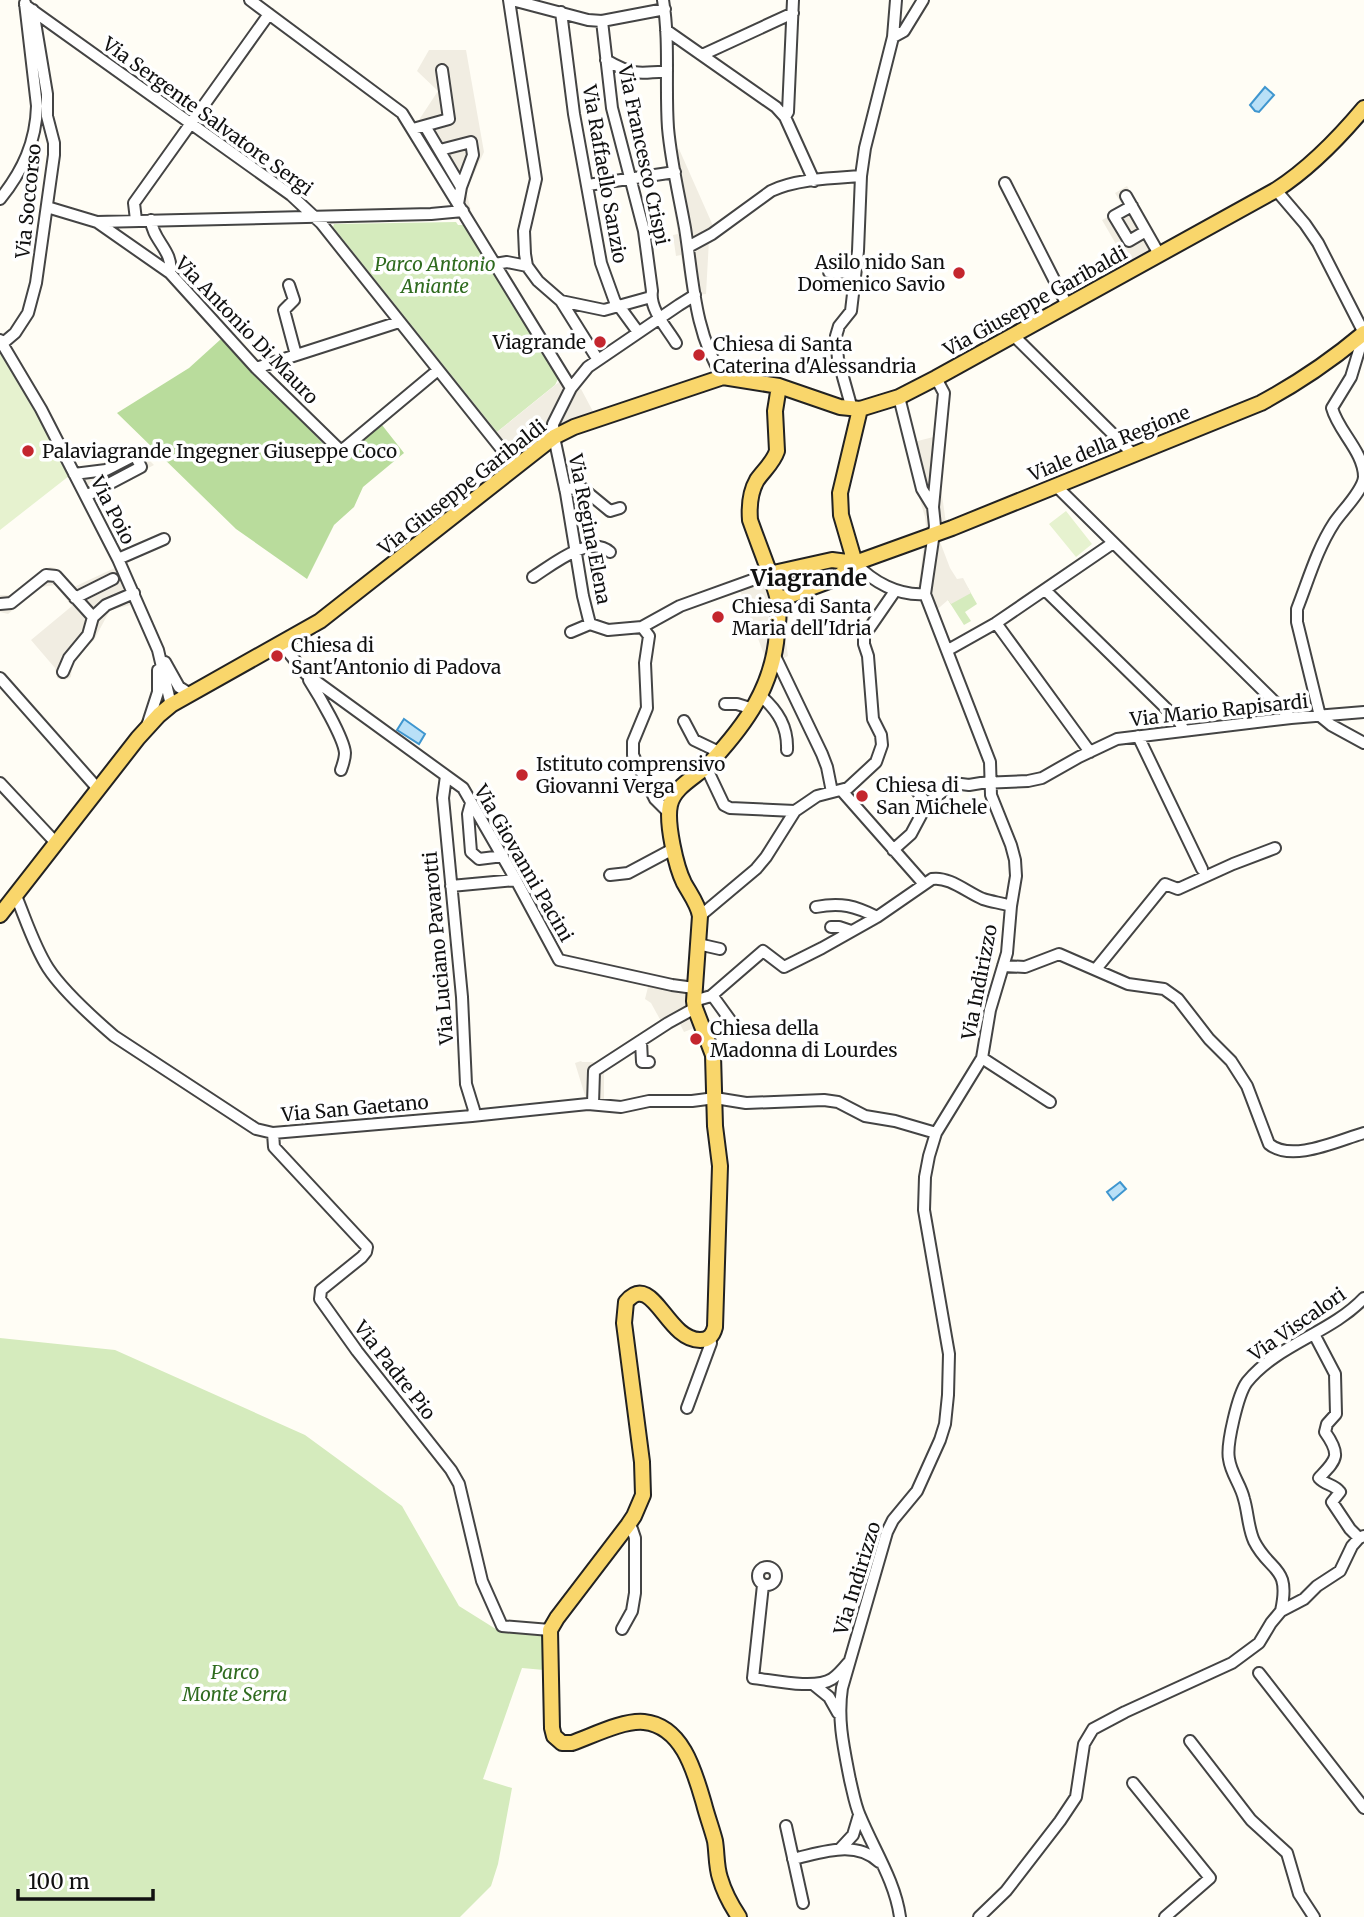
<svg xmlns="http://www.w3.org/2000/svg" width="1364" height="1917" font-family="Merriweather,serif">
<rect width="100%" height="100%" fill="#fffdf5"/>
<path fill="#d5ebbd" d="M456,222L458,225H464L558,379L555,385L497,432L333,227L334,224Z
M968,588L977,604L965,612L971,621L964,625L948,600Z
M0,1338L115,1350L305,1435L402,1506L459,1606L499,1631L542,1636L544,1670L522,1668L483,1779L512,1788L498,1864L491,1886L460,1917H0Z"/>
<path fill="#b9dc9c" d="M221,339L339,460L382,425L404,453L363,487L354,507L334,525L307,579L236,529L117,413L189,368Z"/>
<path fill="#e6f2cf" d="M0,353L44,427L69,476L0,530Z
M1066,511L1092,544L1076,557L1049,524Z"/>
<path fill="#f1ede2" d="M429,50H466L484,152L468,187L467,194L472,215L467,218L413,129L438,91L417,71Z
M679,149L714,228L709,240L706,294L695,295L688,300L681,255L676,256L673,235L678,234L668,173L672,153Z
M1127,186L1165,251L1131,270L1102,220L1124,208L1115,193Z
M564,378L571,388L581,389L597,419L515,466L491,437Z
M941,435L936,486L941,488L946,523L937,534L950,568L957,579L963,578L971,593L951,604L948,600L933,613L925,594L912,595L919,584L923,550L927,537L925,517L917,490L921,489L910,443Z
M137,448L154,465L88,500L72,469L109,463Z
M851,549L865,574L795,599L789,616L785,636L788,656L780,660L786,673L772,676L741,593L732,581L771,568L832,556Z
M121,565L139,603L110,610L94,640L77,657L72,666L71,677L65,680L57,678L55,668L31,640L72,606L55,585L41,587L8,614L0,612V595H11L45,569L50,567L55,568L74,587Z
M690,978L710,992L712,1000L697,1012L702,1025L684,1032L680,1024L662,1023L651,1003L645,999L649,983Z
M581,1061L582,1062H594L604,1070V1105L586,1099L575,1063Z"/>
<path fill="#b9e0f7" stroke="#3f96cf" stroke-width="2" d="M1265,87L1274,95L1259,112L1255,111L1250,105Z
M404,719L425,734L419,744L397,730Z
M1120,1182L1126,1189L1113,1200L1107,1192Z"/>
<g fill="none" stroke-linecap="round" stroke-linejoin="round">
<defs>
<path id="minor" d="M250,0L402,113L571,388
M509,0L536,179L524,231L525,254L527,266L538,281L561,301L598,360
M512,0L588,20L602,21L665,9
M663,0C670,42 665,86 668,128C671,162 679,195 685,228C693,278 694,333 723,377
M25,5L291,195L321,223L515,466
M561,12L574,114L601,263L615,302L619,306L638,332
M602,21L612,108L644,231L652,291C649,309 667,328 676,343
M666,30L776,107L785,117L814,181
M893,37L904,31L923,0
M702,55L793,13
M606,60C632,75 638,74 667,71
M785,117L788,112L793,0
M425,126L461,187
M413,129L449,119L442,70
M440,150L471,142L473,155L461,187L458,204
M1005,183L1067,305
M588,185L675,172
M1276,190L1305,224L1318,243L1364,333
M1126,196L1159,254
M0,199C23,171 36,142 37,106L25,3
M1132,206L1114,216L1129,241L1146,231
M47,207L97,222L170,273L256,368L341,451L438,370
M136,220L134,203L269,14
M151,220C152,240 174,251 170,273
M97,222L431,214L463,211
M688,247L712,234L771,191C796,179 833,178 861,176
M495,264L507,262L527,266
M829,272L855,273
M289,285L294,300L284,310L296,355
M561,301L604,310L651,297
M1364,334L1351,377L1332,408C1338,431 1364,452 1364,477C1363,491 1341,512 1334,523C1317,549 1308,581 1297,609V622L1320,716L1331,725L1364,743
M1013,335L1133,454
M0,340L41,409L118,559L158,650L171,705
M2,344L15,333L28,313L36,283L54,155V143L47,116V94L33,10
M256,368L399,322
M899,397L922,489L933,507
M852,409L838,359L836,336L839,326L851,311L858,251L861,176L865,148L893,37L896,0
M74,474L106,470L135,455L141,467L86,496
M1055,485L1291,718
M565,489L582,488L610,511L620,508
M118,559L164,539
M855,563C873,582 898,596 925,594
M533,577C552,565 589,534 610,552
M1045,590L1178,720L1184,730
M925,594L935,526L933,507L944,393L936,378
M75,598L113,579
M0,604L11,603L46,575L56,576L93,617L106,605L134,593
M996,623L1090,752
M642,627L680,606L769,574
M571,632L590,624
M281,643L306,674L463,788L516,880L559,960L672,985L694,988
M948,650L996,623L1113,543
M774,654L822,754L827,767L832,792
M165,662L179,687L190,694
M63,672L69,658L88,635L93,617
M0,678L99,790
M309,680C318,694 344,738 345,753C345,759 343,764 341,770
M761,696C778,711 788,727 787,750
M725,704H737L753,709
M684,721L694,740L719,752
M147,726L158,692V670
M1138,736L1202,869
M706,767L724,805L730,808L795,811
M446,776L443,798L462,997L466,1084L474,1110L472,1116
M0,783L57,844
M916,790L927,804
M842,791L924,884
M471,803L468,814L471,852L479,859L503,856
M670,814L655,799L633,755V742L647,708L645,663L649,636L642,627L608,630L590,624L583,596L566,493L554,437L553,424L571,388L588,367L679,305L695,295
M893,850L911,834L927,804L953,783L969,785L981,783L1028,781L1042,778L1079,757L1117,739L1291,718L1364,712
M610,875L628,873L673,849
M451,886L516,880
M16,896C26,920 34,946 48,968C63,991 92,1017 114,1036L256,1129L273,1133L472,1116L588,1104L621,1107L649,1101H692L715,1098L746,1103L824,1100L838,1102L865,1116L895,1121L936,1133
M816,907C841,902 855,906 877,917
M700,916L756,869L766,857L795,811L817,796L848,788L876,762L882,745L881,735L873,719L868,656L864,644V636L895,591
M831,927H839L851,931
M698,944L720,949
M1003,966L1025,967L1059,954L1128,984L1164,989L1178,999L1209,1039L1231,1061L1247,1086L1269,1144C1292,1163 1339,1140 1364,1133
M1096,969L1165,884L1178,889L1233,864L1275,848
M712,995L738,1031L752,1029
M694,1001L711,996L763,951L784,967L822,948L877,917L932,879C949,876 968,893 983,899C992,902 1002,903 1011,906
M641,1041L642,1062H649
M982,1058L1050,1102
M593,1104L594,1071L668,1023L695,1008
M273,1133L274,1147L367,1247L366,1252L362,1257L321,1290L320,1299L357,1351L451,1470L459,1484L482,1581L502,1626L550,1630
M1314,1334L1335,1374L1336,1414L1327,1424L1325,1432C1342,1456 1336,1460 1319,1478C1325,1485 1334,1484 1340,1492L1332,1502L1350,1529L1359,1538
M687,1408L711,1343L709,1337
M758 1576a9 9 0 1 1 18 0a9 9 0 1 1-18 0Z
M763,1585L753,1678C772,1680 815,1690 832,1679C838,1675 843,1669 848,1663
M1281,1611C1291,1565 1270,1573 1254,1541C1248,1528 1248,1512 1244,1499C1241,1485 1231,1474 1229,1459C1226,1445 1238,1394 1247,1382C1278,1344 1331,1333 1364,1298
M622,1629L632,1611L635,1593V1538L632,1529L628,1525
M1259,1673L1364,1808
M813,1684L829,1697L838,1713
M1190,1741L1251,1820L1287,1853L1299,1894L1314,1917
M1133,1783L1210,1878L1165,1917
M786,1826L803,1903
M840,1849L853,1835L859,1815
M793,1859C821,1853 855,1839 879,1862
M900,1917C895,1881 874,1850 860,1816C855,1805 853,1792 850,1780C844,1749 837,1720 842,1688L887,1532L893,1520L917,1491L940,1440L945,1424L948,1395L949,1354L924,1210L925,1177L929,1156L936,1133L982,1058L990,1010L1007,953L1011,906L1016,876L1015,860L1011,845L991,795L990,762L925,594
M979,1917L1006,1891L1060,1821L1076,1797L1084,1744L1093,1729L1125,1712L1232,1663L1259,1643L1271,1623L1281,1611L1304,1599L1317,1586L1340,1571L1352,1546L1359,1538L1364,1536"/>
<path id="major" d="M855,563L841,515L840,493L860,409
M769,574L832,560L855,563
M778,600L837,578L855,563L952,528L1261,403C1298,383 1332,360 1364,333
M0,915L138,738L159,715L171,705L320,621L554,437L574,427L723,377L779,386L840,407L860,409L899,397L936,378L1276,190C1310,168 1338,139 1364,108
M739,1917C731,1905 724,1892 720,1878C716,1866 717,1853 715,1841C712,1829 707,1816 704,1804C695,1773 683,1726 644,1722C623,1720 592,1736 572,1743H562L554,1736L552,1728L550,1630L557,1618L628,1525L634,1516L643,1495L642,1462L624,1323L626,1302C653,1270 666,1340 700,1340C709,1340 713,1335 715,1327L720,1166L715,1126L713,1055L695,1008L694,1001L700,916C698,904 690,894 684,883C676,867 666,823 670,805C674,786 698,776 710,763C746,724 773,687 777,633C778,623 780,611 778,601C777,594 774,587 772,580C765,560 757,540 750,520C749,507 750,492 757,480C764,470 773,463 777,451L775,411L779,386"/>
</defs>
<use href="#minor" stroke="#444" stroke-width="14"/>
<use href="#major" stroke="#222" stroke-width="18"/>
<use href="#minor" stroke="#fff" stroke-width="10"/>
<use href="#major" stroke="#f9d66b" stroke-width="14"/>
</g>
<g fill="#c4262e" stroke="#fff" stroke-width="2.5">
<circle cx="959" cy="273" r="7"/>
<circle cx="600" cy="342" r="7"/>
<circle cx="699" cy="355" r="7"/>
<circle cx="28" cy="451" r="7"/>
<circle cx="718" cy="617" r="7"/>
<circle cx="277" cy="656" r="7"/>
<circle cx="522" cy="775" r="7"/>
<circle cx="862" cy="796" r="7"/>
<circle cx="696" cy="1039" r="7"/>
</g>
<g text-anchor="middle" dominant-baseline="central" stroke-width="7" stroke-linejoin="round" paint-order="stroke">
<g font-size="19" fill="#111" stroke="#fff">
<text transform="translate(208 116) rotate(36)">Via Sergente Salvatore Sergi</text>
<text transform="translate(644 155) rotate(78)">Via Francesco Crispi</text>
<text transform="translate(605 174) rotate(80)">Via Raffaello Sanzio</text>
<text transform="translate(28 201) rotate(-84)">Via Soccorso</text>
<text transform="translate(1035 301) rotate(-29)">Via Giuseppe Garibaldi</text>
<text transform="translate(247 330) rotate(46)">Via Antonio Di Mauro</text>
<text transform="translate(1109 443) rotate(-22)">Viale della Regione</text>
<text transform="translate(462 487) rotate(-38)">Via Giuseppe Garibaldi</text>
<text transform="translate(113 510) rotate(63)">Via Poio</text>
<text transform="translate(590 529) rotate(79)">Via Regina Elena</text>
<text transform="translate(1219 710) rotate(-6)">Via Mario Rapisardi</text>
<text transform="translate(524 863) rotate(60)">Via Giovanni Pacini</text>
<text transform="translate(438 948) rotate(-95)">Via Luciano Pavarotti</text>
<text transform="translate(979 982) rotate(-79)">Via Indirizzo</text>
<text transform="translate(355 1108) rotate(-5)">Via San Gaetano</text>
<text transform="translate(1297 1324) rotate(-35)">Via Viscalori</text>
<text transform="translate(395 1370) rotate(52)">Via Padre Pio</text>
<text transform="translate(857 1578) rotate(-73)">Via Indirizzo</text>
</g>
<g font-size="19" fill="#111" stroke="#fff" text-anchor="start">
<text x="945" y="262" text-anchor="end">Asilo nido San<tspan x="945" dy="22">Domenico Savio</tspan></text>
<text x="586" y="342" text-anchor="end">Viagrande</text>
<text x="713" y="344">Chiesa di Santa<tspan x="713" dy="22">Caterina d'Alessandria</tspan></text>
<text x="42" y="451">Palaviagrande Ingegner Giuseppe Coco</text>
<text x="732" y="606">Chiesa di Santa<tspan x="732" dy="22">Maria dell'Idria</tspan></text>
<text x="291" y="645">Chiesa di<tspan x="291" dy="22">Sant'Antonio di Padova</tspan></text>
<text x="536" y="764">Istituto comprensivo<tspan x="536" dy="22">Giovanni Verga</tspan></text>
<text x="876" y="785">Chiesa di<tspan x="876" dy="22">San Michele</tspan></text>
<text x="710" y="1028">Chiesa della<tspan x="710" dy="22">Madonna di Lourdes</tspan></text>
</g>
<g font-size="19" font-style="italic" fill="#2f6b1f" stroke="#fff">
<text x="435" y="264">Parco Antonio<tspan x="435" dy="22">Aniante</tspan></text>
<text x="235" y="1672">Parco<tspan x="235" dy="22">Monte Serra</tspan></text>
</g>
<g font-size="23" font-weight="bold" fill="#111" stroke="#fff">
<text x="809" y="577">Viagrande</text>
</g>
</g>
<path d="M18 1889v10h135v-10" fill="none" stroke="#111111" stroke-width="3.5"/>
<text x="28" y="1889" font-size="21" fill="#111111" stroke="#ffffff" stroke-width="5" paint-order="stroke">100 m</text>
</svg>
